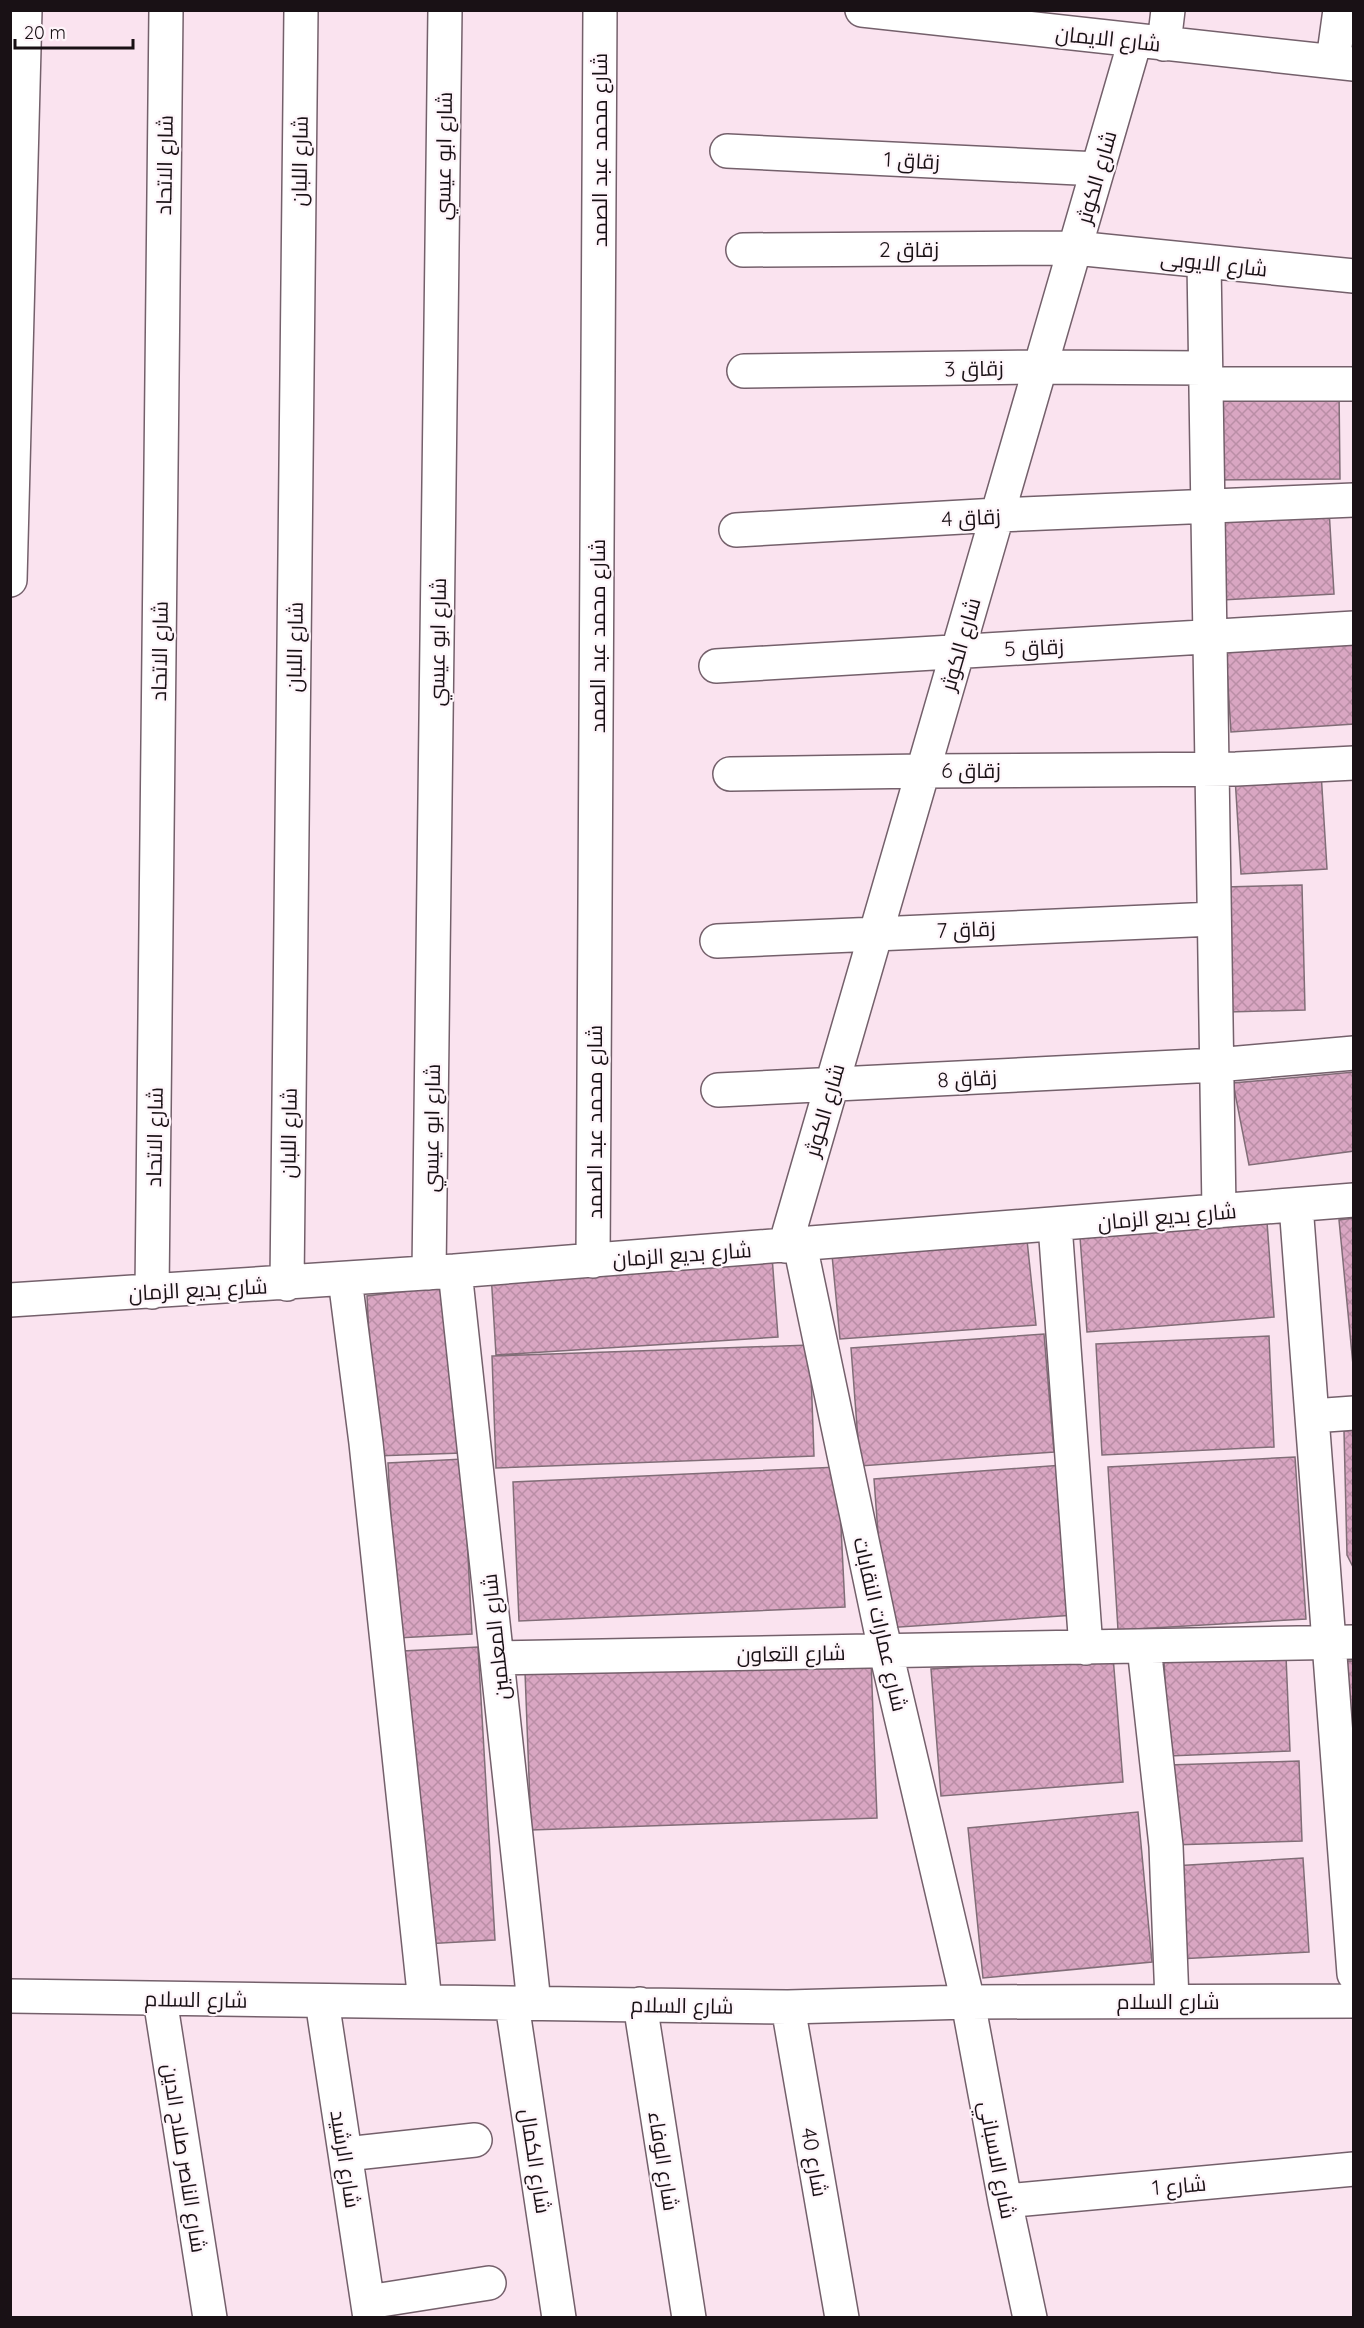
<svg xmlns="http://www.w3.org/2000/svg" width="1364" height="2328" font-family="Quicksand,Cairo,sans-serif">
<defs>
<pattern id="building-cross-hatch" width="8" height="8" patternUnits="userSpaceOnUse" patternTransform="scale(1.5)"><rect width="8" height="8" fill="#d9a6c2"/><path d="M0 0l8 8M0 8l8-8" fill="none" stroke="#ba8ea6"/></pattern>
</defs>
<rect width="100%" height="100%" fill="#fae3ef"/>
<path fill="url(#building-cross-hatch)" stroke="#816d77" stroke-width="1.5" d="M1339,389L1340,479L1211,480L1210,390Z
M1329,509L1334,594L1222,600L1217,516Z
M1354,632V724L1231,732L1225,640Z
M1321,772L1327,869L1241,874L1235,777Z
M1302,885L1305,1010L1228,1012L1224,887Z
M1354,1072V1151L1249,1165L1233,1083Z
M1354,1218V1375L1339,1220Z
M1267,1222L1274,1317L1087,1332L1080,1237Z
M1027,1240L1036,1325L840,1339L832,1255Z
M772,1256L778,1337L496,1355L491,1273Z
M448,1286L462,1453L375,1456L367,1296Z
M1044,1334L1054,1452L860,1466L851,1348Z
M1269,1336L1274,1447L1102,1455L1096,1344Z
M810,1345L814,1456L496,1468L492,1356Z
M1354,1430V1569L1347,1555L1344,1431Z
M1295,1457L1306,1619L1118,1630L1108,1467Z
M463,1459L472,1634L397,1638L388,1463Z
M1063,1465L1075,1615L885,1628L874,1479Z
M838,1467L845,1607L519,1621L513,1482Z
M478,1647L495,1940L424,1944L403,1651Z
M1113,1656L1123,1782L941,1796L931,1669Z
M1286,1656L1290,1751L1169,1756L1164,1662Z
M871,1660L877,1818L531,1830L525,1672Z
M1338,1661H1354V1786Z
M1299,1761L1302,1841L1171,1845L1168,1765Z
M1138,1812L1152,1962L983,1978L968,1828Z
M1303,1858L1309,1952L1178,1959L1173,1866Z"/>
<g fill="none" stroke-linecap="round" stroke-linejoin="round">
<defs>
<path id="minor" d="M862,10L1354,64
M1164,44L1168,10
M1333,61L1340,10
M727,151L1098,169
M743,250L1075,248L1354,276
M1204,262L1219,1211
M744,371L1040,367L1204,368
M1207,384H1354
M736,530L997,515L1354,500
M10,580L25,10
M716,666L1354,628
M730,774L923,771L1236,769L1354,763
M717,941L1214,919
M718,1090L1216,1065L1354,1053
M1296,1205L1354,1974
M1055,1225L1086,1648
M800,1245L881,1631L968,2002L1005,2201L1030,2318
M785,1246L1135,41
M593,1261L600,10
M455,1271L534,2003
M429,1273L445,10
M345,1279L366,1443L425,2002
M287,1284L301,10
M152,1292L166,10
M10,1300L455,1271L1354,1200
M1312,1416L1354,1413
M1144,1647L1166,1846L1172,2001
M497,1658L1354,1642
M10,1996L788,2007L968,2002L1354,2001
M160,1999L210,2318
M322,2001L370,2318
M512,2004L559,2318
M640,2004L689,2318
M788,2007L842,2318
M346,2154L475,2140
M1005,2201L1354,2169
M368,2302L489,2283"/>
</defs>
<use href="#minor" stroke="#74606b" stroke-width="36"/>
<use href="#minor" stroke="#fff" stroke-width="33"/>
</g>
<g text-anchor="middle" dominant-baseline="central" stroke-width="4.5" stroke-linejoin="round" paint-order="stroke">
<g font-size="21" fill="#191115" stroke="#fef5fa">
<text transform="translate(1108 38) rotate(6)">شارع الايمان</text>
<text transform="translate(599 150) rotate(-90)">شارع محمد عبد الصمد</text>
<text transform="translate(443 156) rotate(-89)">شارع ابو عيسي</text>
<text transform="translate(912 160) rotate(3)">زقاق 1</text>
<text transform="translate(299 161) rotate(-89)">شارع اللبان</text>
<text transform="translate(164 165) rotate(-89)">شارع الاتحاد</text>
<text transform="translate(1096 177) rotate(-74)">شارع الكوثر</text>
<text x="909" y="249">زقاق 2</text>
<text transform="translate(1214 263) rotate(6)">شارع الايوبى</text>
<text transform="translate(974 368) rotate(-1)">زقاق 3</text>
<text transform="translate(971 517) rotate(-3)">زقاق 4</text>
<text transform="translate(597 636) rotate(-90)">شارع محمد عبد الصمد</text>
<text transform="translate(437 642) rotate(-89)">شارع ابو عيسي</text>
<text transform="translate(960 644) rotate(-74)">شارع الكوثر</text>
<text transform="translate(294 647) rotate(-89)">شارع اللبان</text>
<text transform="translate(1034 647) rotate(-3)">زقاق 5</text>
<text transform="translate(159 651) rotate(-89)">شارع الاتحاد</text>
<text x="971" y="770">زقاق 6</text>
<text transform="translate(966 929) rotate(-2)">زقاق 7</text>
<text transform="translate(967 1078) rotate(-3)">زقاق 8</text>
<text transform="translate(824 1110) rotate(-74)">شارع الكوثر</text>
<text transform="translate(594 1122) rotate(-90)">شارع محمد عبد الصمد</text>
<text transform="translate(431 1128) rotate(-89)">شارع ابو عيسي</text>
<text transform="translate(288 1133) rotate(-89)">شارع اللبان</text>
<text transform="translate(154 1137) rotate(-89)">شارع الاتحاد</text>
<text transform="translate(1167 1216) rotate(-5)">شارع بديع الزمان</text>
<text transform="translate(682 1254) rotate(-4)">شارع بديع الزمان</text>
<text transform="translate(198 1289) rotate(-3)">شارع بديع الزمان</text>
<text transform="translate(881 1624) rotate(77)">شارع عمارات النقابات</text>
<text transform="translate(495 1637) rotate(-96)">شارع المعلمين</text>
<text transform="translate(791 1653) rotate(-1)">شارع التعاون</text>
<text transform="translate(196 1999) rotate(1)">شارع السلام</text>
<text x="1168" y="2001">شارع السلام</text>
<text transform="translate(682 2005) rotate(1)">شارع السلام</text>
<text transform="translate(185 2158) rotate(81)">شارع الناصر صلاح الدين</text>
<text transform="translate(346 2159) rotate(81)">شارع الرشيد</text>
<text transform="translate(998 2160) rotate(79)">شارع الاسباني</text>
<text transform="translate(536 2161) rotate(81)">شارع الكمال</text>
<text transform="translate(664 2161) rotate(81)">شارع الوفاء</text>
<text transform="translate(815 2162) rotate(80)">شارع 40</text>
<text transform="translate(1179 2185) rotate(-5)">شارع 1</text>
</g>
</g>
<rect width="1364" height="2328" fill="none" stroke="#191115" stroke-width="24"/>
<path d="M15 39v9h118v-9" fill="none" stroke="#191115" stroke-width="3"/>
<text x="24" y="39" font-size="18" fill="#191115" stroke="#fef5fa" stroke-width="4.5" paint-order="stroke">20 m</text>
</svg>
